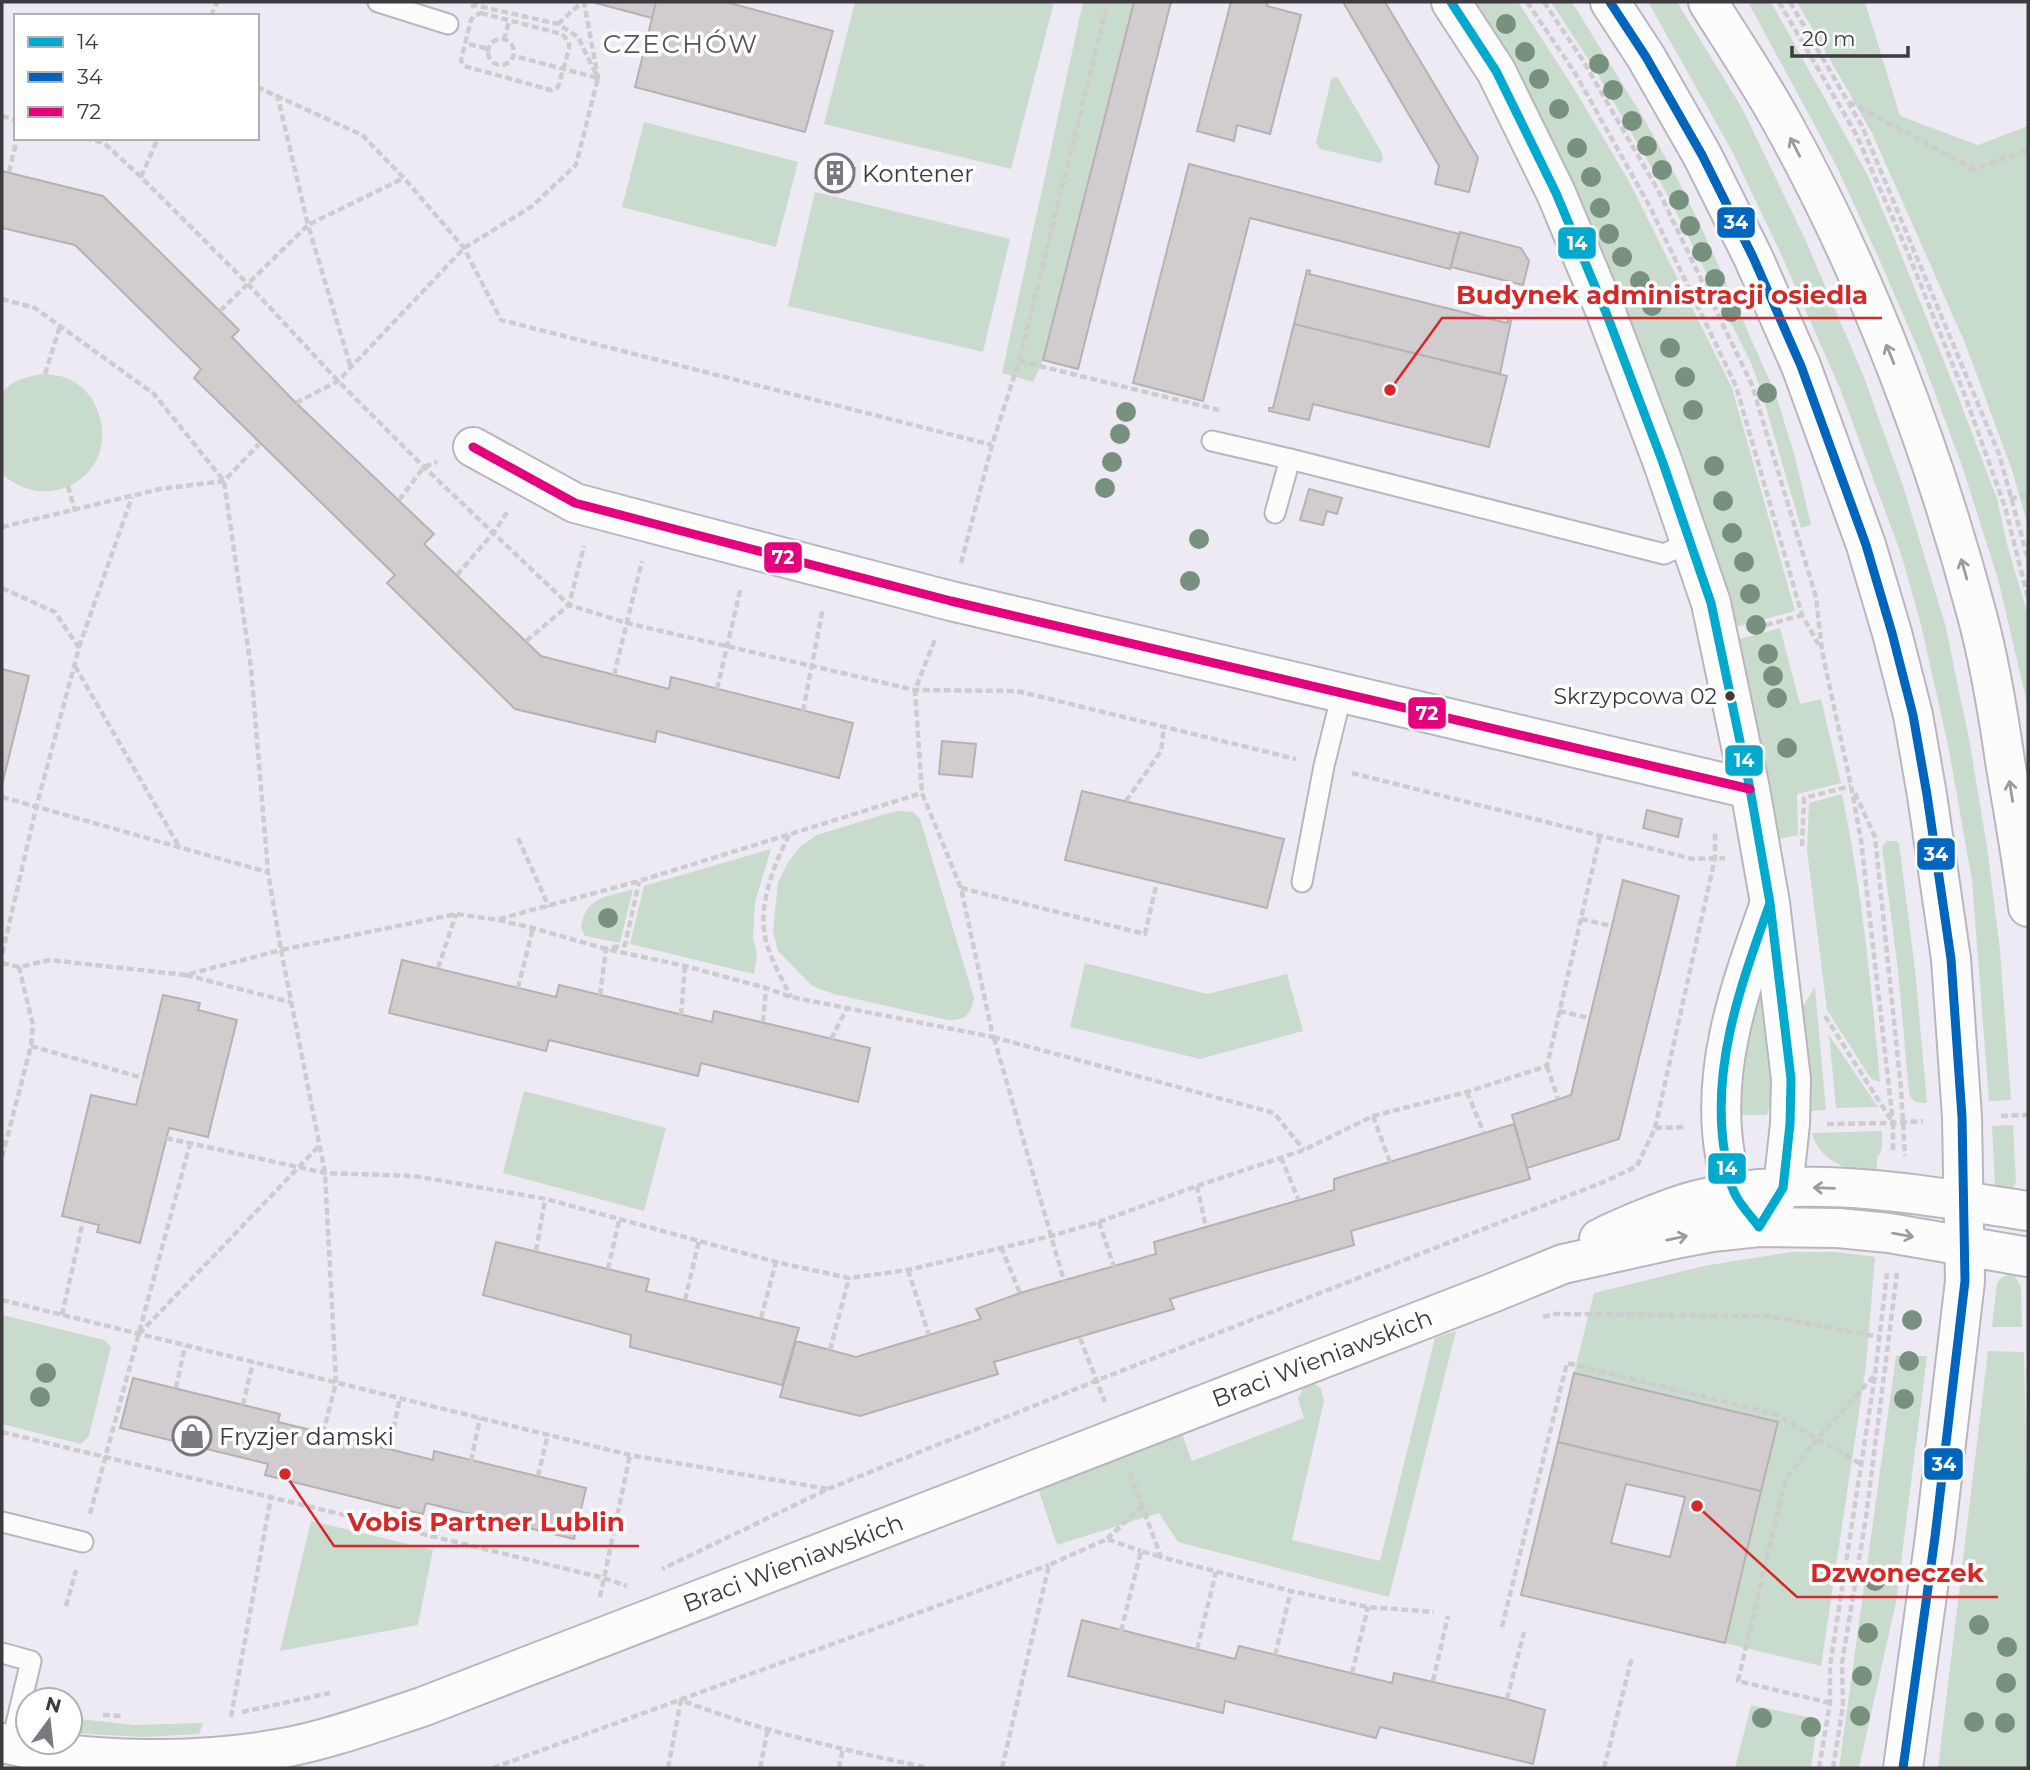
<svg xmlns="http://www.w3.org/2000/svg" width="2030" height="1770" font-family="Montserrat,sans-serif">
<rect width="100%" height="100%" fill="#eeeaf3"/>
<path fill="#c9dbcc" d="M855,2H1054L1011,169L824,124Z
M1083,2H1134L1043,360L1033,382L1002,373Z
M1467,2H1518L1573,87L1630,183L1732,388L1795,611L1733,628L1704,525L1678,445L1621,303Z
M1551,2H1572L1644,119L1678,180L1704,233L1776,395L1795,457L1811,525L1801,528L1760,387L1751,363L1668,196L1594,68Z
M1648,2H1677L1742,108L1805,239L1864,377L1904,489L1945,624L1969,739L1987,847L2000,950L2011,1100L1989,1101L1972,880L1948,745L1921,625L1902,557L1841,391L1781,254L1732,151Z
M1748,2H1771L1868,176L1894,237L1958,396L1997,499L2008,548L2028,615V707L1998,579L1962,466L1921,356L1879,259L1836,165Z
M1797,2H1865L1900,116L1978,145L2028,126V526L2012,470L1965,343L1872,133Z
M1334,77L1338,78L1382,153L1383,160L1379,163L1320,149L1316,143L1331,80Z
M644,122L798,162L776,247L622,207Z
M815,192L1010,239L983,352L788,306Z
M45,374C52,375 60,375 66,378C79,383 91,394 96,407C124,469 53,519 2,474V392C14,379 28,376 45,374Z
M1780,628L1800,704L1821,699L1841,783L1797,794L1798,835L1779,839L1754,709L1736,640Z
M1842,794C1862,889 1871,985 1880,1082L1871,1079L1827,1010L1807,850L1809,803Z
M899,811L913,812L920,819L974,998C970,1016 966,1020 948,1020L834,994L812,986L778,951L773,931L778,882L789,861L801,846L817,835L885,814Z
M1886,841H1896L1899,843L1915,969L1927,1103C1917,1103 1912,1103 1909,1093L1898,970L1882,847Z
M771,849L755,902L753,938L757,954L754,974L630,944L644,886Z
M633,889L620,943L585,936L581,928C585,896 607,897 633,889Z
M1085,963L1207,994L1287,974L1303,1031L1200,1059L1070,1027Z
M1765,984L1773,1095L1767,1115H1728L1752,994Z
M1815,987L1826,1110L1810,1111L1800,1011Z
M1829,1035L1878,1107L1836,1108Z
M524,1091L666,1128L644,1211L503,1173Z
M2013,1125L2016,1183L2009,1192H2001L1995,1186L1992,1126Z
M1882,1131C1882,1140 1884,1151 1877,1157V1170C1849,1173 1820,1162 1812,1133Z
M1791,1252H1836L1875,1257L1866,1366L1821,1666L1725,1643L1778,1422L1574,1373L1594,1293L1704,1266Z
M2010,1274L2015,1276L2021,1287L2022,1327H1992L1997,1283L2001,1278Z
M2,1315L104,1340L111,1347L89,1436L81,1444L2,1424Z
M1456,1331L1389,1597L1178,1542L1159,1513L1057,1545L1038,1488L1182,1434L1192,1461L1304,1418L1298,1399L1304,1385L1313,1382L1321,1389L1324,1401L1292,1540L1380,1561L1435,1338Z
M1988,1351L2024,1352L2028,1535V1768H1938Z
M1896,1356H1927L1896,1602L1859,1768H1839Z
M311,1521L433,1550L418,1625L280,1651Z
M1751,1705L1818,1719L1811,1768H1735Z
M70,1718L135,1725L203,1723L199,1734L143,1737L70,1733Z"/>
<path fill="#d1ccce" stroke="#b6b1b3" stroke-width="2" fill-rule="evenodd" d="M592,2H656L652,18Z
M656,2H726L833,31L805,132L635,87Z
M1134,2H1171L1078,369L1043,360Z
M1231,2H1268L1267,6L1301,15L1270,134L1237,125L1234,141L1197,131Z
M1343,2H1385L1478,158L1469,192L1435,184L1439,166Z
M820,159L855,168L850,187L815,178Z
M1189,164L1459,234L1450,269L1250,218L1203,401L1133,383Z
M2,171L103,196L239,330L232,337L296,403L434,534L424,544L541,656L669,689L671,677L853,723L839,778L657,731L655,742L515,709L387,583L395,575L194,378L201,369L75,245L2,228Z
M1460,232L1521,248L1529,261L1523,285L1451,267Z
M1307,270L1310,271L1309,274L1507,323L1508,320L1511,321L1500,374L1294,324Z
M1294,324L1507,376L1489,447L1313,404L1309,420L1269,411V408H1273Z
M1309,489L1342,498L1337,514L1327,511L1323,525L1300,520Z
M2,669L29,676L2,785Z
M942,741L976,744L972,777L939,774Z
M1082,791L1284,839L1267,908L1065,860Z
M1647,810L1682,819L1678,837L1643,828Z
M1623,880L1679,896L1619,1139L1527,1168L1512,1115L1571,1095Z
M402,960L556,997L559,985L712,1022L714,1011L870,1048L858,1102L701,1063L698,1076L549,1040L546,1051L389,1013Z
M163,995L200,1003L198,1010L237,1020L208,1137L169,1128L140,1243L97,1232L99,1225L62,1216L91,1095L136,1105Z
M1514,1124L1530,1179L1351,1231L1354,1245L1170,1299L1174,1309L994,1362L998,1374L860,1416L780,1397L796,1341L856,1357L929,1335L981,1319L976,1309L1020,1293L1156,1254L1154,1242L1334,1190V1179Z
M496,1242L649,1279L646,1291L799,1328L782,1385L630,1347L631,1335L483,1295Z
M1574,1373L1778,1422L1761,1491L1558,1442Z
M133,1378L280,1414L278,1422L389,1449L433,1460L434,1451L586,1488L574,1539L426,1503L423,1514L265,1475L268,1464L120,1428Z
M1558,1442L1761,1491L1725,1643L1521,1595ZM1626,1484L1685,1497L1670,1557L1611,1543Z
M1082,1620L1235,1659L1239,1646L1392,1683L1394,1673L1507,1699L1545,1710L1533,1764L1380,1727L1376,1738L1225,1701L1223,1713L1068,1676Z"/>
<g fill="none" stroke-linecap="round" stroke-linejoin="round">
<defs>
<path id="service" d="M378,2L448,24
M1212,441L1290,459
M1275,513L1290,459L1664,554L1691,542
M1302,882L1324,766L1342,693
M2,1522L83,1542
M2,1653L31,1661L11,1745"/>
<path id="minor" d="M1451,2L1496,71L1556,193L1607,315L1663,463L1711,603L1750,789L1770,903L1791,1079L1790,1124L1783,1188L1759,1227C1751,1216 1739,1204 1734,1192C1728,1180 1727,1167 1725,1155C1710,1067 1741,985 1770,903
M473,447L575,503L674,529L951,601L1750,789
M1599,1239C1611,1232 1625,1227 1638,1221C1656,1214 1674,1206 1693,1201C1800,1171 1921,1195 2028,1211
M2,1743C87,1763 198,1764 283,1748C331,1739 376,1722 422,1707L1492,1293L1563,1264L1680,1238L1712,1232L1759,1227L1838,1228L1889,1233L2028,1257"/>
<path id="tertiary" d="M1610,2L1646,57L1702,155L1753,257L1801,366L1866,545L1892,633L1913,715L1927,795L1951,959L1962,1117L1965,1281L1935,1537L1903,1768
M1708,2C1733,42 1760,82 1783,124C1867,275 1933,449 1977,615C1990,663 1998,712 2005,761C2013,810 2022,858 2028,907"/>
</defs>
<use href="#service" stroke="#b9b6bd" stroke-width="23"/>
<use href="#minor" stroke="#b9b6bd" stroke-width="42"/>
<use href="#tertiary" stroke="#b9b6bd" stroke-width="42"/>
<path stroke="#cdcccf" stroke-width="4.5" stroke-dasharray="7 3.5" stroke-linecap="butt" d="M1527,2L1575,73L1650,207L1736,386L1802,615L1820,647
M1544,2L1582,59L1659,192L1752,385L1816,597L1822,651L1851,786L1861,840L1893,1123L1923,1121
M1779,2L1856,134L1908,253L1964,393L2005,507L2028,598
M1790,2L1862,126L1999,454L2028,559
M471,7L474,5L558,24L578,37L598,78L584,2
M481,13L562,34L569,42V49L558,87L551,90L464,66L461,60L471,20L474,16Z
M211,16L217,2
M558,24L582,2
M488 52a13 13 0 1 1 26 0a13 13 0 1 1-26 0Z
M504,40L509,21
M469,44L488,49
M257,87L362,135L404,178L464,248L501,320L992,445
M277,94L308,225L404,178
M1849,102L1974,169L2028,150
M2,116L16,120
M85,138L104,143L141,177L248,284L338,381L424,467L569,605L627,623L915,690L1017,691L1296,759
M9,172L17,138
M141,177L158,138
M2,299L35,308L154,394L224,481L251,668L268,872L281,950L456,914L498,920L533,928L606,949L685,966L766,988L791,997L993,1037L961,888L922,793L915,690L936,637
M220,311L308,225L350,365
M1019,361L1219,410
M45,374L60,326
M296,403L338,381L464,248L531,207L576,165L598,78L514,56
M68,486L75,511
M2010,499L2028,495
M399,500L424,467L437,462
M2,527L160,489L224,481L259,444
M961,563L992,445L1019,361L1108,2
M457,575L494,532L508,511
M2,588L55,612L79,648L36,808L2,955
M1756,628L1802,615
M526,641L569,605L584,546
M79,647L132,497
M75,666L180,848
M614,675L642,561
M717,689L741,587
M803,711L823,608
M1352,773L1693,859L1725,858
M1855,793L1875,837L1901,1089L1905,1156
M2,797L267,872
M1126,801L1161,751L1164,727
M789,835C774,865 757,906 766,941C771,960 782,979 791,997
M518,838L549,907
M1802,846L1804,798L1851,786
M961,888L1145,934L1156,886
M499,919L639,881L922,793
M1581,919L1612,926
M2,963L19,967
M438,968L456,914
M186,975L290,1002
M518,988L533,928
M600,995L606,949L625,945L639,882
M1559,1011L1589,1018
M681,1015L685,966
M1825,1016L1893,1123V1152
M763,1022L766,988
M993,1037L1274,1113L1304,1150
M994,1038L1064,1281
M831,1039L847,1008
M31,1046L143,1078
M1547,1066L1558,1099
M1467,1092L1484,1133
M1373,1116L1390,1162
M2001,1116L2028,1115
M1827,1124L1893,1123
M1655,1128L1715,858V831
M166,1138L325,1173L414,1176L546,1199L776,1262L849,1278L908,1270L1051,1236L1099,1222L1197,1186L1304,1150L1373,1116L1467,1092L1547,1066L1600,836
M2,1157L31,1046L33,1025L19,967L50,960L186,975L281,950L325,1173L336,1383L323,1433
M1281,1157L1298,1199
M1197,1186L1206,1227
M1099,1222L1114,1267
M1001,1247L1020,1293
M536,1251L545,1200
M608,1269L619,1221
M908,1270L929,1335
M2,1300L630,1455L828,1489L662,1569
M685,1300L699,1241
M62,1315L83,1221
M1543,1317L1555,1314L1767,1316L1880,1337
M761,1318L776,1262
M139,1334L319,1146
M1080,1338L1105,1402
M830,1350L849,1278
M176,1388L185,1346
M243,1405L253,1362
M2,1432L604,1578L627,1586
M389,1449L400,1398
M471,1461L480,1418
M1130,1473L1161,1557L1291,1591L1368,1607L1434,1612
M538,1476L548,1434
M828,1489L1098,1380L1606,1181L1637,1166L1655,1128L1685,1127
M90,1514L190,1144
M1107,1539L1141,1507
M600,1597L630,1455
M66,1606L76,1570
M1502,1627L1567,1363L1775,1414L1861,1464
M1121,1631L1141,1551L1161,1557
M1197,1649L1216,1572
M1275,1655L1291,1591
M1352,1673L1368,1607
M1433,1681L1448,1616
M1507,1699L1524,1632
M1830,1703L1738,1681L1785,1480L1817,1439L1874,1376
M242,1712L330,1693
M103,1715L122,1716
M231,1717L271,1497
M493,1768L1049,1565
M668,1768L681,1700C760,1731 845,1750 928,1768
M760,1768L768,1729
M839,1768L843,1748
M1002,1768L1049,1565L1107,1539L1141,1551
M1604,1768L1632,1657
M1819,1768L1830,1703V1666L1875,1375L1887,1273
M1833,1768L1843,1705L1842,1663L1866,1517L1897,1273"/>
<use href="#service" stroke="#fcfcfd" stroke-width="19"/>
<use href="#minor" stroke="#fcfcfd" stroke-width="38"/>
<use href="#tertiary" stroke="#fcfcfd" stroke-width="38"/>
<defs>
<path id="bus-1" d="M1451,2L1496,71L1556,193L1607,315L1663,463L1711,603L1750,789L1770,903L1791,1079L1790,1124L1783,1188L1759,1227C1751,1216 1739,1204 1734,1192C1728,1180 1727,1167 1725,1155C1710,1067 1741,985 1770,903"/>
<path id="bus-2" d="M1610,2L1646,57L1702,155L1753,257L1801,366L1866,545L1892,633L1913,715L1927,795L1951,959L1962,1117L1965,1281L1935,1537L1903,1768"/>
<path id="bus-3" d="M473,447L575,503L674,529L951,601L1750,789"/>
</defs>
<use href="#bus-1" stroke="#fff" stroke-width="14"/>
<use href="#bus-2" stroke="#fff" stroke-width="14"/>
<use href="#bus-3" stroke="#fff" stroke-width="14"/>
<use href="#bus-1" stroke="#00a9ce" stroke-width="9"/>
<use href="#bus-2" stroke="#0065bd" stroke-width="9"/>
<use href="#bus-3" stroke="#e5007d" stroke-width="9"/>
</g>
<g fill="#77917e">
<circle cx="1506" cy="24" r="10"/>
<circle cx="1525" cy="52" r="10"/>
<circle cx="1599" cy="64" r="10"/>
<circle cx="1539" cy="79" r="10"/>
<circle cx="1613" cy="90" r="10"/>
<circle cx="1559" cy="109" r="10"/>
<circle cx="1632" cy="121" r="10"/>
<circle cx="1647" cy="146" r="10"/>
<circle cx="1577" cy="148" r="10"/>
<circle cx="1662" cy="170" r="10"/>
<circle cx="1591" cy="177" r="10"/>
<circle cx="1679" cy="200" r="10"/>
<circle cx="1600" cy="208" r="10"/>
<circle cx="1690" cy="226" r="10"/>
<circle cx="1609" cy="234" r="10"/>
<circle cx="1702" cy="252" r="10"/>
<circle cx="1622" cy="257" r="10"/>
<circle cx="1715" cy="279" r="10"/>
<circle cx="1640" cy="281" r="10"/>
<circle cx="1652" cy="306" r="10"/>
<circle cx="1731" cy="312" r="10"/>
<circle cx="1670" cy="348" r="10"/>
<circle cx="1685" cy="377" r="10"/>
<circle cx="1767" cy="393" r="10"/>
<circle cx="1693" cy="410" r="10"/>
<circle cx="1126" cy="412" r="10"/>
<circle cx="1120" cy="434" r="10"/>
<circle cx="1112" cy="462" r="10"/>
<circle cx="1714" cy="466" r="10"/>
<circle cx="1105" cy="488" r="10"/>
<circle cx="1723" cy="501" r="10"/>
<circle cx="1732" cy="533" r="10"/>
<circle cx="1199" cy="539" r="10"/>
<circle cx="1744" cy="562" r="10"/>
<circle cx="1190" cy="581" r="10"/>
<circle cx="1750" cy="594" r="10"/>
<circle cx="1756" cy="625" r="10"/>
<circle cx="1768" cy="654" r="10"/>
<circle cx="1773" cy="676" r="10"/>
<circle cx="1777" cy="698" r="10"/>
<circle cx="1787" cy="748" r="10"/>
<circle cx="608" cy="918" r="10"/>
<circle cx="1912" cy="1320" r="10"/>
<circle cx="1909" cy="1361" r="10"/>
<circle cx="46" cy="1373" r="10"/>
<circle cx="40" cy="1397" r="10"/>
<circle cx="1904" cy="1399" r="10"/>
<circle cx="1875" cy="1581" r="10"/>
<circle cx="1979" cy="1625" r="10"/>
<circle cx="1868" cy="1633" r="10"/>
<circle cx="2007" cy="1647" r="10"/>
<circle cx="1862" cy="1676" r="10"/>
<circle cx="2006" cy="1683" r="10"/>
<circle cx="1860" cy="1716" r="10"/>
<circle cx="1762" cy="1718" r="10"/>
<circle cx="1974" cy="1722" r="10"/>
<circle cx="2005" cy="1723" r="10"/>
<circle cx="1811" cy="1727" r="10"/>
</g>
<defs><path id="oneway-shaft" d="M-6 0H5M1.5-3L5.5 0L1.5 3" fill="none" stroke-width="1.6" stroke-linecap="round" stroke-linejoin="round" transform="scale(1.75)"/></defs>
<g stroke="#9c9b9e">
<use href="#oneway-shaft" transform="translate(1795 147) rotate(-117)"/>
<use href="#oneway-shaft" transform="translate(1890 354) rotate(-112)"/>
<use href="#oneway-shaft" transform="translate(1964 569) rotate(-106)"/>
<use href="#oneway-shaft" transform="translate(2011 791) rotate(-99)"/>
<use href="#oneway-shaft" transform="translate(1824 1188) rotate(-178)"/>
<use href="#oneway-shaft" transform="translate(1903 1235) rotate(10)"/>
<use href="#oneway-shaft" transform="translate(1677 1238) rotate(-12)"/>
</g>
<defs>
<symbol id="building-ring" viewBox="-11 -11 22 22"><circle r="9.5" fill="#fff" stroke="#7b787f" stroke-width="1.5"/><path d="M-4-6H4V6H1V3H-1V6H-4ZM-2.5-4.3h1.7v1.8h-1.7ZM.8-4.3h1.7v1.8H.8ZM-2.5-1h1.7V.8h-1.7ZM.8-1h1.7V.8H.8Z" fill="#7b787f"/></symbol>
<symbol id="shop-ring" viewBox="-11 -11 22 22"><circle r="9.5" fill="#fff" stroke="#7b787f" stroke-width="1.5"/><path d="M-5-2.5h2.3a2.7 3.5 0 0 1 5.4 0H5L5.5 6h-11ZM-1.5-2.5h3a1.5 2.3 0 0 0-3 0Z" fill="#7b787f"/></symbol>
</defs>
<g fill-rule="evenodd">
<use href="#building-ring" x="813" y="151" width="44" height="44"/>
<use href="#shop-ring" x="170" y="1414" width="44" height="44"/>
</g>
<circle fill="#3d3a40" stroke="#fff" stroke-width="2.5" cx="1730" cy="696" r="6"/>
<g text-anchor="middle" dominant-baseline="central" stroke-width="7" stroke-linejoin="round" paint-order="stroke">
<g font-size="22" fill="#3d3a40" stroke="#fff" text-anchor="end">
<text x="1717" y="696">Skrzypcowa 02</text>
</g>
<g font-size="24" fill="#3d3a40" stroke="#fff" text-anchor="start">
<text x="862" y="173">Kontener</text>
<text x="219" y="1436">Fryzjer damski</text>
</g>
<g font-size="24" fill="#3d3a40" stroke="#fff">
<text transform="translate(1322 1358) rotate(-21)">Braci Wieniawskich</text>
<text transform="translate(793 1563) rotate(-21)">Braci Wieniawskich</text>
</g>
<g font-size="26" letter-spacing="2" fill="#5a5362" stroke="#fff">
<text x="681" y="44">CZECHÓW</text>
</g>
</g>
<path fill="none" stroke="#d62828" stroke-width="2.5" d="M1390 390L1442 318H1882M285 1474L334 1546H639M1697 1506L1797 1597H1998"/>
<g fill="#d62828" stroke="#fff" stroke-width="2.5">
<circle cx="1390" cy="390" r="7"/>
<circle cx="285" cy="1474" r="7"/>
<circle cx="1697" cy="1506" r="7"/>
</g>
<g font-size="26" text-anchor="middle" font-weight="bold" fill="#d62828" stroke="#fff" stroke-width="7" stroke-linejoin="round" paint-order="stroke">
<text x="1662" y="304">Budynek administracji osiedla</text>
<text x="486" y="1531">Vobis Partner Lublin</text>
<text x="1897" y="1582">Dzwoneczek</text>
</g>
<g stroke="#fff" stroke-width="2.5">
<rect x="1716" y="206" width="40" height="33" rx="7" fill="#0065bd"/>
<rect x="1557" y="226" width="40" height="34" rx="7" fill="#00a9ce"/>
<rect x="763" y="541" width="40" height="33" rx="7" fill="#e5007d"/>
<rect x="1407" y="696" width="40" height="34" rx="7" fill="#e5007d"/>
<rect x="1724" y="744" width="40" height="33" rx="7" fill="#00a9ce"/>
<rect x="1916" y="837" width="40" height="34" rx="7" fill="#0065bd"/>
<rect x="1707" y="1152" width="40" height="33" rx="7" fill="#00a9ce"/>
<rect x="1923" y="1447" width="41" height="34" rx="7" fill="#0065bd"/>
</g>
<g font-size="19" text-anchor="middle" font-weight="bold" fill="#fff">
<text x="1736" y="229">34</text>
<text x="1577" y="250">14</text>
<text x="783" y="564">72</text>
<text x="1427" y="720">72</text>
<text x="1744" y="767">14</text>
<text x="1936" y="861">34</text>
<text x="1727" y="1175">14</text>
<text x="1944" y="1471">34</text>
</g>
<rect width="2030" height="1770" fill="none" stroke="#3d3a40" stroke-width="7"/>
<rect x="14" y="14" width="245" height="126" fill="#ffffff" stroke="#b1b0b3" stroke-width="2"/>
<rect x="28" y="37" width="35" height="10" fill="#00a9ce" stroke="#b1b0b3" stroke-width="2"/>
<text x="77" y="49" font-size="21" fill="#3d3a40">14</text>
<rect x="28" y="72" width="35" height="10" fill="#0065bd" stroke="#b1b0b3" stroke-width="2"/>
<text x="77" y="84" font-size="21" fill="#3d3a40">34</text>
<rect x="28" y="107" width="35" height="10" fill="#e5007d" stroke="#b1b0b3" stroke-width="2"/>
<text x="77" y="119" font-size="21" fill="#3d3a40">72</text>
<g transform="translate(49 1721) rotate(15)"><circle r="33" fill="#ffffff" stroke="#b1b0b3" stroke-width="2"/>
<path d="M0-5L12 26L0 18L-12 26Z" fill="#7b787f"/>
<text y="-10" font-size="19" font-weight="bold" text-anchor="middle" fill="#3d3a40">N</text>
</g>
<path d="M1792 46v10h116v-10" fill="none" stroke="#3d3a40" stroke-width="3.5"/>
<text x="1802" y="46" font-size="21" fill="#3d3a40" stroke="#ffffff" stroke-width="5" paint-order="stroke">20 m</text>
</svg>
